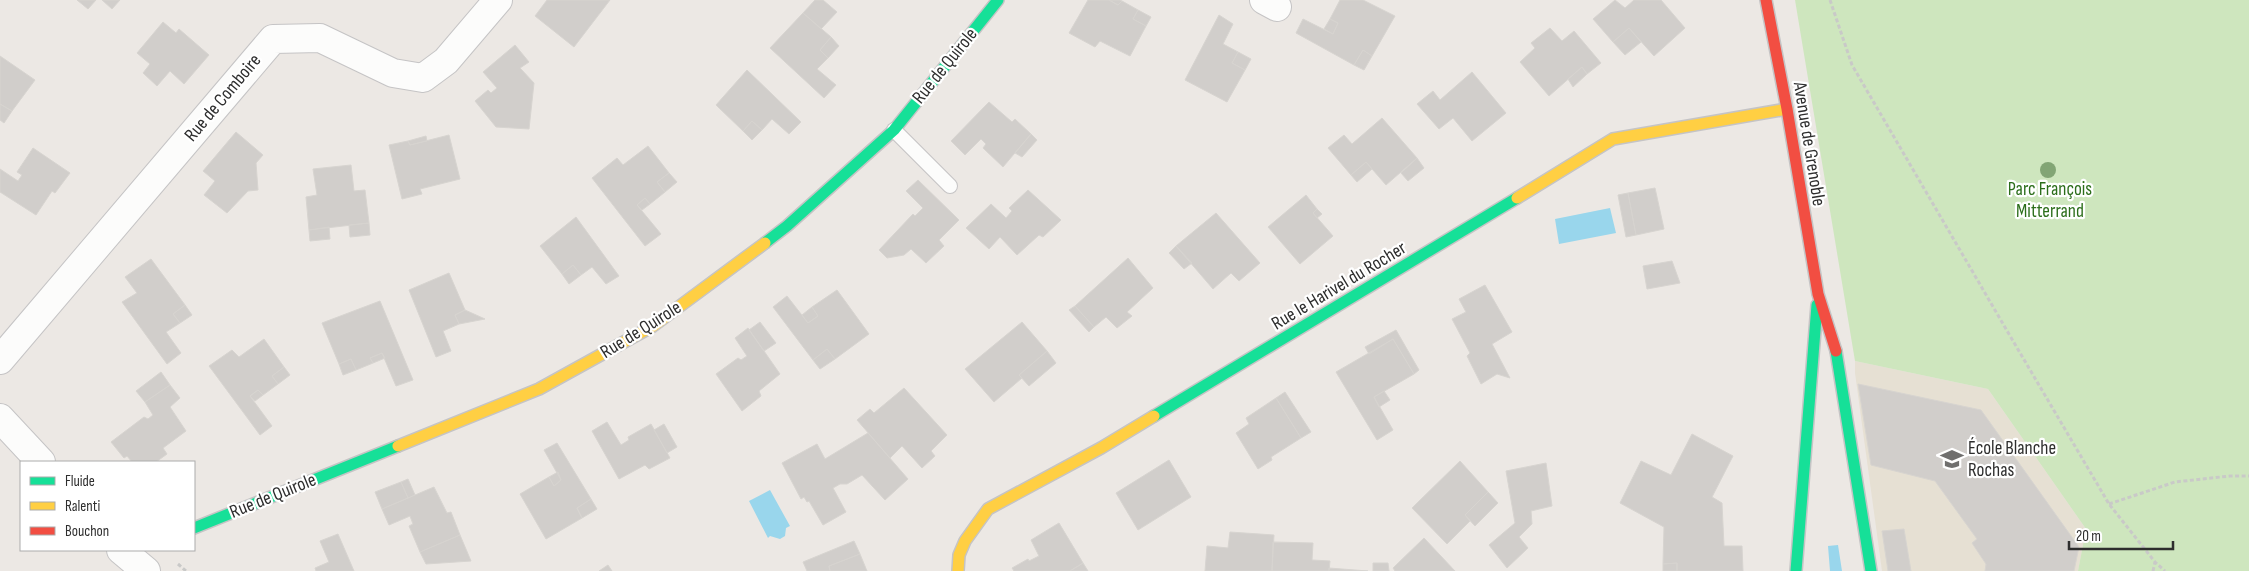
<svg xmlns="http://www.w3.org/2000/svg" width="2249" height="571" font-family="'Sofia Sans Condensed',sans-serif">
<rect width="100%" height="100%" fill="#ece8e4"/>
<path fill="#e6e0d3" d="M1855,361L1988,389L2086,529L2078,571H1882L1855,373Z"/>
<path fill="#cee6be" d="M1795,0H2249V571H2078L2086,529L1988,389L1855,361Z"/>
<path fill="#99d6ec" d="M1610,208L1616,233L1559,244L1555,219Z
M770,490L790,526L786,528L785,536L780,539L770,536L768,538L749,501Z
M1838,545L1842,571H1830L1828,546Z"/>
<path fill="#d1cecb" stroke="#d7d4d0" d="M77,0H96L88,9Z
M102,0H120L112,9Z
M547,0H610L574,47L535,16Z
M815,0H823L837,12L821,29L803,13Z
M1088,0H1109L1118,5L1122,1L1138,10L1133,19L1146,26L1130,56L1100,41L1095,47L1069,33Z
M1109,0H1120L1122,1L1118,5Z
M1340,0H1363L1395,16L1372,56L1363,50L1354,65L1296,33L1303,19L1333,34L1338,23L1330,19Z
M1615,0L1625,8L1634,0H1661L1685,28L1654,56L1629,28L1613,42L1593,19Z
M1138,10L1151,17L1146,26L1133,19Z
M803,13L831,37L820,50L828,58L817,69L836,85L824,98L770,48Z
M1219,15L1233,24L1223,44L1238,52L1232,63L1245,70L1227,102L1185,80Z
M1330,19L1338,23L1333,34L1324,29Z
M163,22L176,33L179,29L209,55L184,84L170,71L157,86L143,73L150,64L137,53Z
M1550,28L1562,41L1574,31L1601,63L1587,74L1582,67L1549,96L1520,62L1535,48L1531,43Z
M1629,28L1641,42L1625,55L1613,42Z
M831,37L839,46L828,58L820,50Z
M515,45L529,62L520,68L534,83L529,129L496,127L475,101L488,90L491,93L497,88L483,72Z
M1363,50L1372,56L1364,70L1354,65Z
M1238,52L1251,59L1245,70L1232,63Z
M0,56L35,80L12,111L0,104Z
M1582,67L1587,74L1573,87L1568,79Z
M747,70L801,122L789,134L772,119L762,130L752,121L743,131L716,105Z
M1472,72L1506,113L1472,141L1453,118L1439,129L1417,104L1433,91L1440,100Z
M989,102L1012,122L1015,119L1031,134L1003,167L983,148L986,144L981,139L965,155L951,141Z
M0,104L12,111L4,123L0,120Z
M1382,118L1417,158L1386,185L1366,162L1351,175L1328,148L1344,135L1352,144Z
M752,121L762,130L752,140L743,131Z
M236,132L263,155L256,163L258,190L248,191L227,213L204,195L215,181L203,171Z
M1031,134L1037,140L1022,157L1015,153Z
M449,135L460,179L420,189L422,194L402,199L389,145L408,141L410,145Z
M426,136L427,141L410,145L408,141Z
M648,146L669,173L657,182L665,192L650,204L645,198L637,205L661,234L645,246L592,178L617,158L623,165Z
M33,148L70,173L55,193L52,191L36,215L0,192V169L18,181L22,175L17,172Z
M1417,158L1424,168L1408,181L1401,173Z
M1366,162L1372,169L1357,182L1351,175Z
M351,165L354,191L365,190L369,223L309,230L306,197L317,195L313,169Z
M669,173L677,182L665,192L657,182Z
M918,180L959,220L939,240L944,246L926,263L911,249L904,255L887,258L879,250L913,214L915,216L923,208L906,191Z
M1655,188L1664,229L1636,235L1628,193Z
M1028,190L1061,220L1043,237L1039,235L1017,255L1000,237L989,249L966,228L991,204L1006,218L1012,211L1009,208Z
M1628,193L1636,235L1626,237L1618,195Z
M1306,195L1317,209L1313,213L1333,236L1300,264L1268,227Z
M645,198L650,204L642,210L637,205Z
M1317,209L1322,214L1317,218L1313,213Z
M1216,213L1260,263L1239,281L1231,273L1213,289L1176,246Z
M576,217L619,276L606,284L592,267L581,275L573,265L562,274L540,246Z
M369,223L370,235L350,237L349,225Z
M329,227L330,239L310,241L309,230Z
M1176,246L1192,263L1184,269L1169,253Z
M1128,258L1153,288L1127,312L1132,316L1117,328L1106,317L1094,327L1075,306Z
M151,259L185,305L173,314L180,323L166,332L181,353L167,364L122,302L137,293L125,277Z
M1672,261L1680,283L1647,289L1643,266Z
M573,265L581,275L569,284L562,274Z
M449,273L465,310L455,315L459,324L443,331L451,351L436,357L409,290Z
M1485,285L1512,332L1492,344L1510,378L1497,374L1481,384L1467,356L1470,353L1452,319L1466,312L1459,299Z
M837,290L869,334L835,359L827,349L813,360L773,307L787,296L808,323L818,316L812,307Z
M380,301L413,380L396,386L382,353L370,358L373,363L356,370L351,359L339,364L322,323Z
M185,305L192,315L180,323L173,314Z
M1075,306L1094,327L1089,332L1069,310Z
M812,307L818,316L808,323L802,315Z
M465,310L485,319L459,324L455,315Z
M760,322L776,343L764,351L749,330Z
M1022,322L1047,351L1019,375L1022,378L994,402L965,369Z
M748,328L780,374L759,391L761,396L742,411L716,374L738,358L741,360L747,356L735,338Z
M1396,330L1419,370L1414,374L1393,339L1369,354L1365,347Z
M264,339L284,367L272,376L278,384L263,395L258,390L250,396L272,426L260,435L209,366L232,350L239,357Z
M1393,339L1414,374L1374,397L1393,430L1377,440L1336,372Z
M827,349L835,359L820,369L813,360Z
M1047,351L1056,363L1029,386L1019,375Z
M382,353L385,358L373,363L370,358Z
M351,359L356,370L343,375L339,364Z
M284,367L290,375L278,384L272,376Z
M161,372L170,385L145,402L136,391Z
M1858,384L1981,410L2079,547L2074,571H1985L1986,564L1972,543L1977,539L1935,481L1871,465Z
M170,385L180,398L170,407L186,431L163,448L167,454L156,462H132L127,456L124,458L111,442L144,417L148,419L153,415L145,402Z
M904,388L947,435L931,451L935,456L922,468L902,446L890,458L857,420L870,409L874,413Z
M258,390L263,395L255,401L250,396Z
M1384,391L1390,400L1379,407L1374,397Z
M1285,392L1311,432L1301,438L1276,398Z
M1276,398L1301,438L1271,457L1272,460L1258,469L1236,433L1249,424L1246,418Z
M607,422L621,445L629,440L628,437L651,424L670,458L649,469L645,465L619,479L592,431Z
M664,424L677,447L667,453L654,430Z
M868,433L908,479L885,500L862,475L847,484H840L833,488L846,512L823,525L809,501L807,502L804,497L801,499L782,463L817,444L825,459Z
M1692,434L1733,456L1712,497L1722,503L1724,546H1742L1743,571H1677V563L1663,564L1664,527L1620,503L1641,461L1671,475Z
M557,443L591,499L577,508L582,518L546,539L520,494L549,477L554,486L561,480L544,450Z
M1169,460L1191,497L1138,530L1116,493Z
M1460,461L1488,492L1465,515L1470,521L1447,544L1412,508Z
M1546,463L1552,506L1531,511L1532,524L1519,537L1528,548L1507,568L1489,545L1515,523L1506,471Z
M558,472L561,480L554,486L549,477Z
M408,479L415,495L408,498L401,482Z
M401,482L408,498L382,509L375,492Z
M434,487L447,513L451,512L460,535L420,552L409,526L413,524L410,516L389,525L382,509Z
M1488,492L1498,503L1475,526L1465,515Z
M591,499L597,509L582,518L577,508Z
M1059,523L1083,563L1070,571H1014L1012,568L1028,559L1029,561L1039,556L1031,540Z
M1904,529L1911,571H1888L1882,531Z
M1230,532L1274,535L1272,571H1205L1207,546L1228,548Z
M338,534L354,571H316L315,568L329,562L320,541Z
M460,535L471,561L426,564L420,552Z
M1424,538L1455,571H1395L1393,568Z
M854,541L860,554L829,566L830,571H807L803,562Z
M1273,542L1313,543L1312,560L1330,561L1329,571H1272Z
M860,554L867,571H830L829,566Z
M1083,563L1088,571H1070Z
M1373,563H1388L1389,571H1373Z
M1677,563V571H1663V564Z
M608,565L612,571H599Z
M1329,568L1368,571H1329Z"/>
<g fill="none" stroke-linecap="round" stroke-linejoin="round">
<defs>
<path id="lane" d="M894,130L950,186"/>
<path id="street" d="M1264,0L1277,7
M0,360L273,39L320,38L393,73L423,78L446,61L498,0
M0,418L41,462
M121,550L146,571"/>
<path id="fast" d="M765,243L787,226L894,130L998,0
M1836,351L1871,571
M1154,416L1517,198
M194,528L398,446
M1796,571L1817,305"/>
<path id="slow" d="M1517,198L1613,139L1787,109
M398,446L539,389L653,326L765,243
M958,571L959,555L965,541L988,509L1101,448L1154,416"/>
<path id="jam" d="M1766,0L1787,109L1818,294L1836,351"/>
</defs>
<use href="#lane" stroke="#c5c4c5" stroke-width="16"/>
<use href="#street" stroke="#c5c4c5" stroke-width="30"/>
<use href="#fast" stroke="#c5c4c5" stroke-width="14"/>
<use href="#slow" stroke="#c5c4c5" stroke-width="14"/>
<use href="#jam" stroke="#c5c4c5" stroke-width="14"/>
<path stroke="#c9c9c8" stroke-width="3" stroke-dasharray="4 2.5" stroke-linecap="butt" d="M1830,0L1852,65L2006,329L2109,504L2155,562L2165,571
M2109,504L2175,482L2230,476H2249
M178,564L186,571
M2153,571L2155,562"/>
<use href="#lane" stroke="#fcfcfb" stroke-width="14"/>
<use href="#street" stroke="#fcfcfb" stroke-width="28"/>
<use href="#fast" stroke="#16e098" stroke-width="11"/>
<use href="#slow" stroke="#ffcf43" stroke-width="11"/>
<use href="#jam" stroke="#f24e42" stroke-width="11"/>
</g>
<circle fill="#82a575" cx="2048" cy="170" r="8"/>
<defs>
<symbol id="school-bare" viewBox="-9 -9 18 18"><path d="M0-5L7-2L0 1L-7-2ZM-4 1L0 2.5L4 1V4Q0 6-4 4Z" fill="#706f6e" stroke="#fff" stroke-width="2.5" paint-order="stroke"/></symbol>
</defs>
<g fill-rule="evenodd">
<use href="#school-bare" x="1936" y="443" width="32" height="32"/>
</g>
<g text-anchor="middle" dominant-baseline="central" stroke-width="4.5" stroke-linejoin="round" paint-order="stroke">
<g font-size="19" fill="#2e2e2e" stroke="#fff">
<text transform="translate(945 66) rotate(-51)">Rue de Quirole</text>
<text transform="translate(223 98) rotate(-50)">Rue de Comboire</text>
<text transform="translate(1809 144) rotate(81)">Avenue de Grenoble</text>
<text transform="translate(1339 286) rotate(-31)">Rue le Harivel du Rocher</text>
<text transform="translate(641 330) rotate(-32)">Rue de Quirole</text>
<text transform="translate(273 496) rotate(-22)">Rue de Quirole</text>
</g>
<g font-size="19" fill="#2c6e1b" stroke="#fff">
<text x="2050" y="189">Parc François<tspan x="2050" dy="22">Mitterrand</tspan></text>
</g>
<g font-size="19" fill="#2e2e2e" stroke="#fff" text-anchor="start">
<text x="1968" y="448">École Blanche<tspan x="1968" dy="22">Rochas</tspan></text>
</g>
</g>
<rect x="20" y="461" width="175" height="90" fill="#ffffff" stroke="#ababab"/>
<rect x="30" y="477" width="25" height="8" fill="#16e098" stroke="#ababab"/>
<text x="65" y="486" font-size="15" fill="#2e2e2e">Fluide</text>
<rect x="30" y="502" width="25" height="8" fill="#ffcf43" stroke="#ababab"/>
<text x="65" y="511" font-size="15" fill="#2e2e2e">Ralenti</text>
<rect x="30" y="527" width="25" height="8" fill="#f24e42" stroke="#ababab"/>
<text x="65" y="536" font-size="15" fill="#2e2e2e">Bouchon</text>
<path d="M2069 541v8h104v-8" fill="none" stroke="#2e2e2e" stroke-width="2.5"/>
<text x="2076" y="541" font-size="15" fill="#2e2e2e" stroke="#ffffff" stroke-width="4" paint-order="stroke">20 m</text>
</svg>
